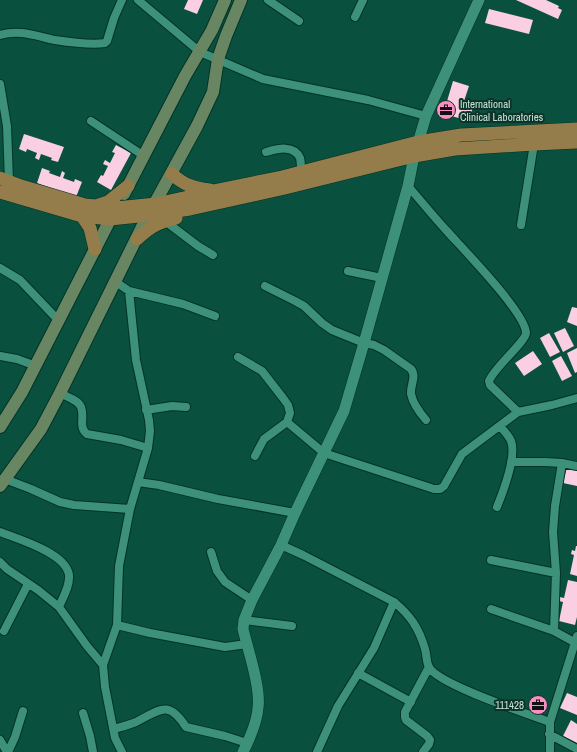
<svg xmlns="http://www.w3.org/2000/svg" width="577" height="752" font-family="'Archivo Narrow',sans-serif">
<rect width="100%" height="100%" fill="#09503f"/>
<path fill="#facfe1" d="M188,0H203L197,14L184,9Z
M516,0H546L559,6L558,8L562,10L558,19Z
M489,9L533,20L529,34L485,23Z
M453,81L469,86L464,101L474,104L469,121L448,115L445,112V108Z
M24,134L64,147L58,162L51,160L52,158L41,154L39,160L35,158L37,153L27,149L26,152L19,149Z
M116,145L131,153L111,190L97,182L101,175L103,176L108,166L103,164L105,160L110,163L115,153L112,152Z
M42,168L50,171L49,173L60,177L62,171L65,173L63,178L74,182L75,179L82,182L76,197L37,183Z
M572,307L577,308V326L567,322Z
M565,328L574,346L563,352L554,333Z
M549,333L560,352L550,357L540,338Z
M577,348V372L575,373L567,353Z
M533,351L542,364L524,376L515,363Z
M561,356L572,376L562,381L552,361Z
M567,467L577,469V486L563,483Z
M576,546H577V576L570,574L574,555L571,554L572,550L575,551Z
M568,580L577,582V617L575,625L559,621L563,602L559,601L560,597L564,598Z
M567,693L577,697V715L560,708Z
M571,720L577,724V743L563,736Z"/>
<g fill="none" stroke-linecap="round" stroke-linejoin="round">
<defs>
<path id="minor" d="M138,0L200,52L263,79L368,100L426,116
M268,0L299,21
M355,17L363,0
M0,35C19,29 36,36 55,40C68,42 92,45 105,43L107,41L114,18L122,0
M0,84L7,126L9,181
M91,121L144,156
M266,152C277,149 294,144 300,158C301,162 301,167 301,171
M408,186C421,201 433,216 446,230C461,247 526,313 526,333C526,341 494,368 489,381L490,385L518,412
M165,221L198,246L213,255
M521,225L534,144
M0,268L20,280L59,321
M348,271L382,278
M116,282L129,291L183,304L215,316
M265,286L295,301L304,306L322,323L332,330L364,343L374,345L384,350L411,369C417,377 410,385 411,394C413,404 420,413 426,420
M129,291L136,360L149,420L150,431L148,448
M0,356L17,359L36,366
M238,357L262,371L283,398L288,405L290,413L287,422L324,453L434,489H440L444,486L462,454L518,412L552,405L577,398
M60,393C67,397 78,400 81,407C85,417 78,427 87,434L121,440L148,448L130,509L119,566L117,625L150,633L225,647L247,644
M146,410L172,406L186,407
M255,456L264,439L287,422
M511,462H545L562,463
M5,479L31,489L60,502L74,505L130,509
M138,482L159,485L218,499L295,513
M497,507C503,492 517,456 511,441C509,436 504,431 500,426
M0,532C18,539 66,553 69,575C70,586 63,597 59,607L38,590L7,569L0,562
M281,545L303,555L394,602C410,615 419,628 425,649C427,655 426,662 429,667C437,684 528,714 550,722L577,636
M211,552L217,571L225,582L252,600
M491,560L556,573
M59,607L87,646L103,665
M491,609L554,631L574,642
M244,620L292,626
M117,625L103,665L105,687L115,738L122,752
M4,631L28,584
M554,631L556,573L553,532L555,506L562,463L577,466
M358,673L411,702
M83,713L90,736L93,752
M114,729C121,727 129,725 136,722C160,710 168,699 186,727L225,736L247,743
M549,734L577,749
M0,740L7,752
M8,752L15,737L23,711
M317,752L338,706L374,648L394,602
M423,752L429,744L430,740L427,736L406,720L405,717V712L429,667
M550,752V722"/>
<path id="tertiary" d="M243,752C250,738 257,723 258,708C261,688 248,650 243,629L244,620L252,600L281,545L295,513L344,411L364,343L408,186L414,156L426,116L479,0"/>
<path id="secondary" d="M124,194L185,76L212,30L225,0
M0,427L22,392L114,212
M0,486L41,429L60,393L144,223L197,126L213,92L218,59L226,36L241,0"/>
<path id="primary" d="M172,174C184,185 193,188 210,190
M0,178L21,186L85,205L116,208L156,204L188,197L213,191L282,177L418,142L461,135L577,129
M0,192L82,216L110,219L149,215L190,209L285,188L414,156L455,149L534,144L577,142
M96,206L108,202L128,186
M82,216L90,228L95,249
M137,239C151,226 157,223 176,218"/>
</defs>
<use href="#minor" stroke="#033327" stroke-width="10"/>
<use href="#tertiary" stroke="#033327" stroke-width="12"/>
<use href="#secondary" stroke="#033327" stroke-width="14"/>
<use href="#primary" stroke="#033327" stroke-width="14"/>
<use href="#minor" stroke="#3d9178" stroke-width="8"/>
<use href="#tertiary" stroke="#3d9178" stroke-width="11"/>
<use href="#secondary" stroke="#698662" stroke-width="12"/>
<use href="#primary" stroke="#957c4b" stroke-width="13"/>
</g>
<defs>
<symbol id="office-disc" viewBox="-11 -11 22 22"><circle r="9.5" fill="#fb8fc3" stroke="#0e3227"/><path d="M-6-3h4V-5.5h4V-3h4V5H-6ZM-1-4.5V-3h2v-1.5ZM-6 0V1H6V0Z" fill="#111"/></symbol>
</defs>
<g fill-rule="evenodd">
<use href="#office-disc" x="435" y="99" width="22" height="22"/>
<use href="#office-disc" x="527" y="694" width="22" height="22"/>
</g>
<g text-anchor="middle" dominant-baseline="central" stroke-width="4" stroke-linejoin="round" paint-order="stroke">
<g font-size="11" fill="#bfe6d8" stroke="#0e3227" text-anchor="start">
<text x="460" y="104">International<tspan x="460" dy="13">Clinical Laboratories</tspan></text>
<text x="524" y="705" text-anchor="end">111428</text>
</g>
</g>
</svg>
